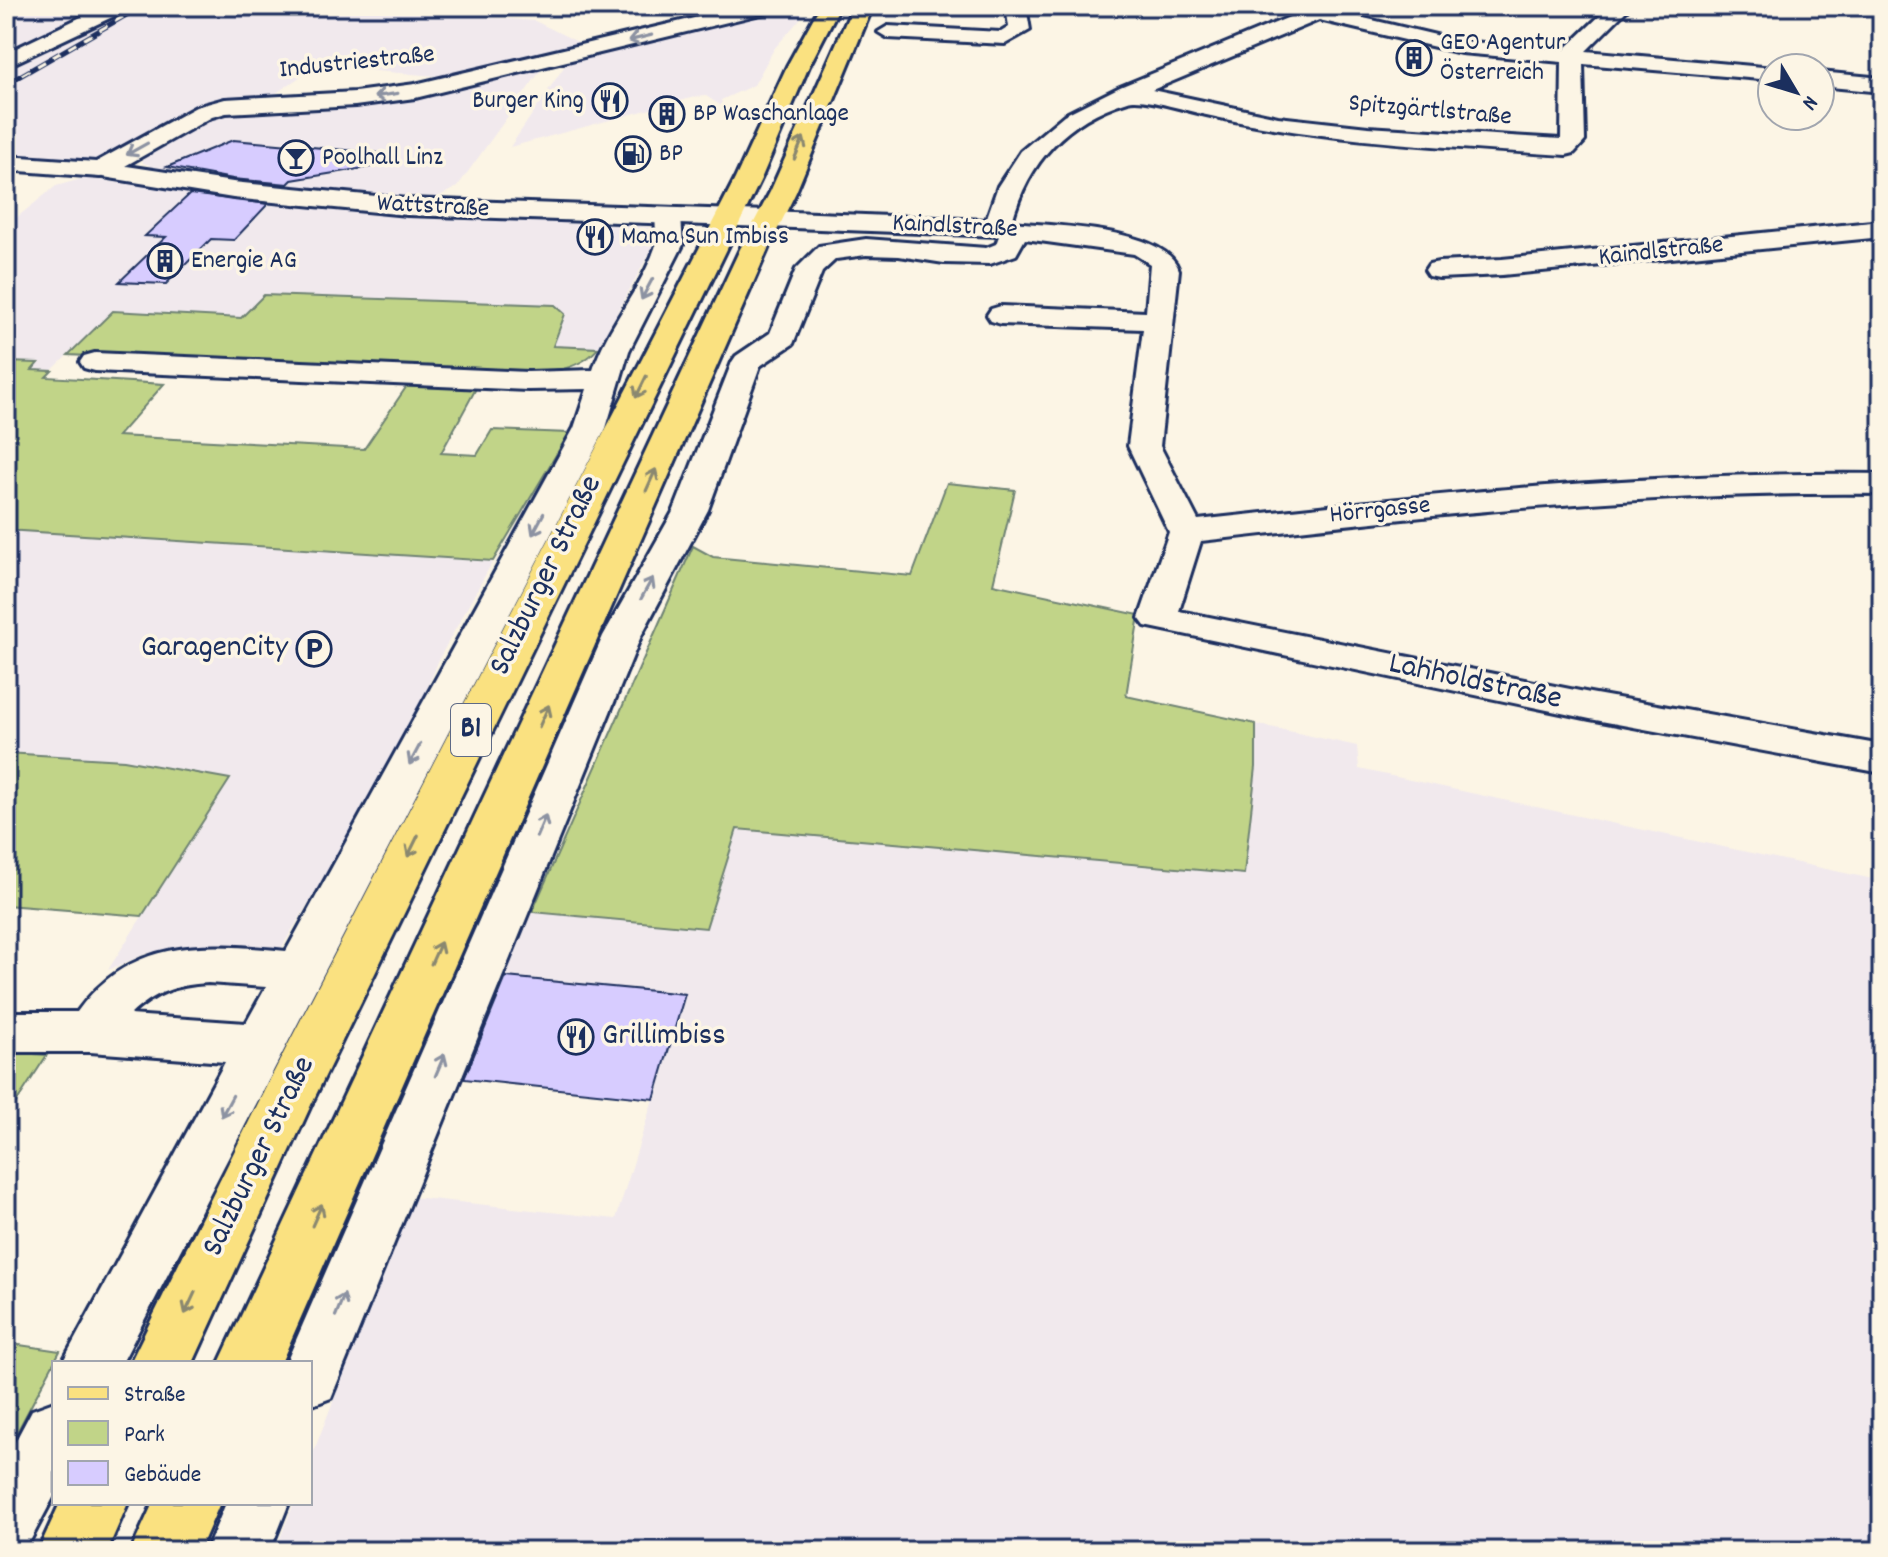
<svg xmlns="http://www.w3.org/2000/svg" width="1888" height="1557" font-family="Dekko,sans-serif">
<rect width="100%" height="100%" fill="#fcf5e5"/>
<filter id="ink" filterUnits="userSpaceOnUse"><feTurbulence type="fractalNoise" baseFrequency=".0125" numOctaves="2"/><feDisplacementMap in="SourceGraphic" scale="16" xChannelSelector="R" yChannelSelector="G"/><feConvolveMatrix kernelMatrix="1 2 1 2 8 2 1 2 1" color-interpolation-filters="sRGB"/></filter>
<g filter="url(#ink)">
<path fill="#f1e9ed" d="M6,6H109L6,55Z
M130,6H403L398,10L535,21L588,47L459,78L316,66L269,98L221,99L191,108L106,157L81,161L6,155V67Z
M786,6L805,7L800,19L774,49L754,85L721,100L723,107L706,96L695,97L510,147L570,58Z
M544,66L457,187L438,197L330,193L263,187L149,170L145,168L150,165L143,163V157L148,153L224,112Z
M85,178L291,206L394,215L639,226L653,228L658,237L598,348L553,346L561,328L515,303L264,295L241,318L113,311L6,415V226L56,186Z
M6,530L493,561L440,657L404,745L280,950L182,947L145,954L108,970L229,779L123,760L6,753Z
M1256,724L1357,746L1359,769L1882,881V1551H275L294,1503H310V1461L412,1197L616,1219L653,1099L462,1079L532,912L706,927L736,829L1244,874L1256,767Z"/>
<path fill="#c1d488" stroke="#6e8273" stroke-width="2" d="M264,295L555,305L565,314L553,346L598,348C575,377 527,373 494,374L68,355L113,311L241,318Z
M6,362L38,363L32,370L52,371L46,377L164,384L118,436L364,449L411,380L479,383L441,453L477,455L492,430L569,433L493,561L6,530Z
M947,483L1015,490L993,584L1139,615L1126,696L1256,724V767L1244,874L737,829L706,928L532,912L693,546L713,557L912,576Z
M6,753L124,760L230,779L142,916L6,905Z
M6,1052L47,1055L6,1118Z
M6,1343L60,1351L6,1453Z"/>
<path fill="#d7ccff" stroke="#1b2f5e" stroke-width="2" d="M233,140L389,154V164L292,180L288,184L233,179L167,167Z
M190,194L268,204L234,240L211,239L166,284L119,282L166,237L145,236Z
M506,977L685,994L654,1099L464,1079Z"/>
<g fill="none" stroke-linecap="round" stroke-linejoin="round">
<defs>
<path id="street" d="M104,6H130L127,10L6,67V53Z
M745,6H780L777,10L415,98L355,106L226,113L212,117L109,175L100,177L6,170V156L96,162L196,107L225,99L355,92L415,84Z
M1006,6H1026L1030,30L1005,44L888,38L878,32L888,26L1001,32L1009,27Z
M1280,6H1313L1461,41L1564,50L1610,6H1631L1586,51L1774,68L1772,80L1583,64L1585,141L1574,153L1566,155C1447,147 1328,142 1211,116C1193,113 1143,96 1128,101C1067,119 1028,162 1012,222C1052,226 1165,227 1179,270L1160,446L1198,520C1426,495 1652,471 1882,474V494C1653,491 1428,515 1201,541L1179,611L1590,693L1882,745V773L1590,719L1145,626L1139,618L1169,532L1128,446L1143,329L1001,324L991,321L987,315L991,309L1001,306L1146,312L1150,264L1134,254L1025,239L1016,255L990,264L944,263L899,256L866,255L836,259L822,272L793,344L760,366L708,510L641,636L331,1398L310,1406V1363H286L603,636L674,510L732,362L736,356L770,333L796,269L819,246L866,239L986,248L996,244L999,236L768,227L759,224L755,219L759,214L768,211L986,220L998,186L1021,151L1064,115L1120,87L1297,14L1283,10ZM1319,20L1461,53L1562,62L1561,139L1368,127L1278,117L1152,90Z
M1820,72L1882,78V92L1820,86Z
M668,209L677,212L681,217L683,245L629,351L606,428L122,1363H62L225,1062L90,1052H6V1012H77C131,937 203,943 286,951L574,428L587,389L528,390L95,371L84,368L80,362L84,356L95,353L528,372L593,370C607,326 640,291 655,248C660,236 651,223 659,212ZM208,983L266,987L246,1023L130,1015C155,992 175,985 208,983Z
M1882,221V237L1502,275L1439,278L1429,276L1425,270L1429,264L1439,262L1502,259Z
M54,1402V1496L28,1545L6,1551V1459L32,1410Z
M226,1503H289L270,1551H206Z"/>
<path id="secondary" d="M100,162L233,182L407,199L768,211L778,213L782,219L778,225L768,227L407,215L233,198L91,175L87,170L91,165Z"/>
<path id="primary" d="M820,6H840L809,66L761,179L311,1105L193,1363H130L265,1089L735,179L787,66Z
M853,6H873L796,192L768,249L281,1363H219L740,249L770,192Z
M60,1503H128L107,1551H38Z
M153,1503H220L199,1551H131Z"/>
</defs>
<use href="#street" stroke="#1b2f5e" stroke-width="6"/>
<use href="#secondary" stroke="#1b2f5e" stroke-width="6"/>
<use href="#primary" stroke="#1b2f5e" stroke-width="6"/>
<use href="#street" fill="#fcf5e5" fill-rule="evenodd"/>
<use href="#secondary" fill="#fcf5e5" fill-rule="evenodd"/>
<use href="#primary" fill="#fae180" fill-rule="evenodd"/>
<defs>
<path id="rail" d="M6,84L142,6"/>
</defs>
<use href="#rail" stroke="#1b2f5e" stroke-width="5"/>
<use href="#rail" stroke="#fcf5e5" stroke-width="3" stroke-dasharray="9" stroke-linecap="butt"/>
</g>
<defs><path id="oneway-shaft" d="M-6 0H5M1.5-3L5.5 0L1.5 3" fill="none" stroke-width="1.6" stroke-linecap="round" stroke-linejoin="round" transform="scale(2)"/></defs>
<g stroke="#8c92a2">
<use href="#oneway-shaft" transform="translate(640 38) rotate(166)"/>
<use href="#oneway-shaft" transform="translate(386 95) rotate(172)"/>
<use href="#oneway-shaft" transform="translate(137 149) rotate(151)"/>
<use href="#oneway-shaft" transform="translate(647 289) rotate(118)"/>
<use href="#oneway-shaft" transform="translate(538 524) rotate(118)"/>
<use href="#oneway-shaft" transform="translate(647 588) rotate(-61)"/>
<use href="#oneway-shaft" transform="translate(415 754) rotate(118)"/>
<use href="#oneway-shaft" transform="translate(541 826) rotate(-67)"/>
<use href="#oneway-shaft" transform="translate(440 1065) rotate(-67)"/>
<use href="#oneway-shaft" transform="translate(227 1106) rotate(118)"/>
<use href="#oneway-shaft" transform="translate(340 1305) rotate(-68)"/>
</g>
<g stroke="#8a886f">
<use href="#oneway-shaft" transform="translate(799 148) rotate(-67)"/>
<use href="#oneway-shaft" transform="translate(641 387) rotate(116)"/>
<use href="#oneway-shaft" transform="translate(651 480) rotate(-66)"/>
<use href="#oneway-shaft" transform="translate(544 716) rotate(-66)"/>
<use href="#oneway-shaft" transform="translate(413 846) rotate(116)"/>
<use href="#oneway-shaft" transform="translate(436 953) rotate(-66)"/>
<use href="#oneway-shaft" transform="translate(317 1215) rotate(-66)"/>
<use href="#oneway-shaft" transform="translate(190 1303) rotate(115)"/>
</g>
</g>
<defs>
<symbol id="building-ring" viewBox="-11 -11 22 22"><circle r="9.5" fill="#fcf5e5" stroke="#1b2f5e" stroke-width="1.5"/><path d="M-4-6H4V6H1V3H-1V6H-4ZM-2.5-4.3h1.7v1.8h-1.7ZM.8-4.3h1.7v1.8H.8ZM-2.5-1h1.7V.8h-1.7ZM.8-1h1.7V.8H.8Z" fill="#1b2f5e"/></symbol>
<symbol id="restaurant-ring" viewBox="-11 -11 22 22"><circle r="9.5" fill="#fcf5e5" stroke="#1b2f5e" stroke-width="1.5"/><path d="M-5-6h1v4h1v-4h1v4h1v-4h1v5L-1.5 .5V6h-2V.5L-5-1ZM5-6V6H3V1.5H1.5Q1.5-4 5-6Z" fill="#1b2f5e"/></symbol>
<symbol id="fuel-ring" viewBox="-11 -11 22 22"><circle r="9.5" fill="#fcf5e5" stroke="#1b2f5e" stroke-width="1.5"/><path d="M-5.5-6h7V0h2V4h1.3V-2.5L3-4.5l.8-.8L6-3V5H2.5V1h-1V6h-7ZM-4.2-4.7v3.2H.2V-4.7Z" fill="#1b2f5e"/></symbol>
<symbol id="bar-ring" viewBox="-11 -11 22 22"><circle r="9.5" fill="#fcf5e5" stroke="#1b2f5e" stroke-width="1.5"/><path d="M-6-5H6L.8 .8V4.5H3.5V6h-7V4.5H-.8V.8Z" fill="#1b2f5e"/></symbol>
<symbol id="parking-ring" viewBox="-11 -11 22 22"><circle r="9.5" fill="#fcf5e5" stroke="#1b2f5e" stroke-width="1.5"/><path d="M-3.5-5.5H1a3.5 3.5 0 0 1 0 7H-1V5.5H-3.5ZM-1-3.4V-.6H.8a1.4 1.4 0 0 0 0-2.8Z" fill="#1b2f5e"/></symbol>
</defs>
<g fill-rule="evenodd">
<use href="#building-ring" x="1394" y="38" width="40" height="40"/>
<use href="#restaurant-ring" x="590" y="81" width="40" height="40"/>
<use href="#building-ring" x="647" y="94" width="40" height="40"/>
<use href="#fuel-ring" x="613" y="134" width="40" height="40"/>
<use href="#bar-ring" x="276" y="138" width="40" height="40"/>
<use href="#restaurant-ring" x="575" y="217" width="40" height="40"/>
<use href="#building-ring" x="145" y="241" width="40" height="40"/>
<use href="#parking-ring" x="294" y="629" width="40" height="40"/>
<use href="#restaurant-ring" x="556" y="1017" width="40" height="40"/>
</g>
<g text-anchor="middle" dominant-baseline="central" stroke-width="7" stroke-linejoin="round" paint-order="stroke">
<g font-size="26" fill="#1b2f5e" stroke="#fcf5e5" text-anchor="start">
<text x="1440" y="43">GEO Agentur<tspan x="1440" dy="30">Österreich</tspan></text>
<text x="584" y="101" text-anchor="end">Burger King</text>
<text x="693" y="114">BP Waschanlage</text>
<text x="659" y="154">BP</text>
<text x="322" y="158">Poolhall Linz</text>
<text x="621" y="237">Mama Sun Imbiss</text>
<text x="191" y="261">Energie AG</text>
</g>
<g font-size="26" fill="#1b2f5e" stroke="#fcf5e5">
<text transform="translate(357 63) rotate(-6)">Industriestraße</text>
<text transform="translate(1430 111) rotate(5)">Spitzgärtlstraße</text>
<text transform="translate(433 207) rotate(3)">Wattstraße</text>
<text transform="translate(955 227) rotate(3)">Kaindlstraße</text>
<text transform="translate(1661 252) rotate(-6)">Kaindlstraße</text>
<text transform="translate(1380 511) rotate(-6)">Hörrgasse</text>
</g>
<rect fill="#fcf5e5" stroke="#5e6a86" stroke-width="2" x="451" y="704" width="40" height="52" rx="6"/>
<g font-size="30" font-weight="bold" fill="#1b2f5e">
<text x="471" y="730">B1</text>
</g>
<g font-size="32" fill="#1b2f5e" stroke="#fcf5e5">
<text transform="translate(547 576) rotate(-64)">Salzburger Straße</text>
<text transform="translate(1475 683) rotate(12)">Lahholdstraße</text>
<text transform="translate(260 1157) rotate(-64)">Salzburger Straße</text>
</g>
<g font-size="32" fill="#1b2f5e" stroke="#fcf5e5" text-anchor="end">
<text x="288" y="649">GaragenCity</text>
<text x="602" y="1037" text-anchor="start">Grillimbiss</text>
</g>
</g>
<rect width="1888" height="1557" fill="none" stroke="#fcf5e5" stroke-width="32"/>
<rect x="16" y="16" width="1856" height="1525" fill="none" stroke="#1b2f5e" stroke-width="3" filter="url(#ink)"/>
<rect x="52" y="1361" width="260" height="144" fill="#fcf5e5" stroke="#a2a6af" stroke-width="2"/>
<rect x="68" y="1387" width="40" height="12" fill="#fae180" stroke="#a2a6af" stroke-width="2"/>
<text x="124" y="1401" font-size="24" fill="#1b2f5e">Straße</text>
<rect x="68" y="1421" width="40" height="24" fill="#c1d488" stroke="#a2a6af" stroke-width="2"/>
<text x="124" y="1441" font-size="24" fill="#1b2f5e">Park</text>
<rect x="68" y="1461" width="40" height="24" fill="#d7ccff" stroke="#a2a6af" stroke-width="2"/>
<text x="124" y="1481" font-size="24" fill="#1b2f5e">Gebäude</text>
<g transform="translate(1796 92) rotate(128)"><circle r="38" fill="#fcf5e5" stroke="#a2a6af" stroke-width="2"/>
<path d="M0-6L14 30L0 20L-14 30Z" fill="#1b2f5e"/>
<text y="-12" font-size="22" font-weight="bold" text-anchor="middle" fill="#1b2f5e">N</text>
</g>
</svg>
